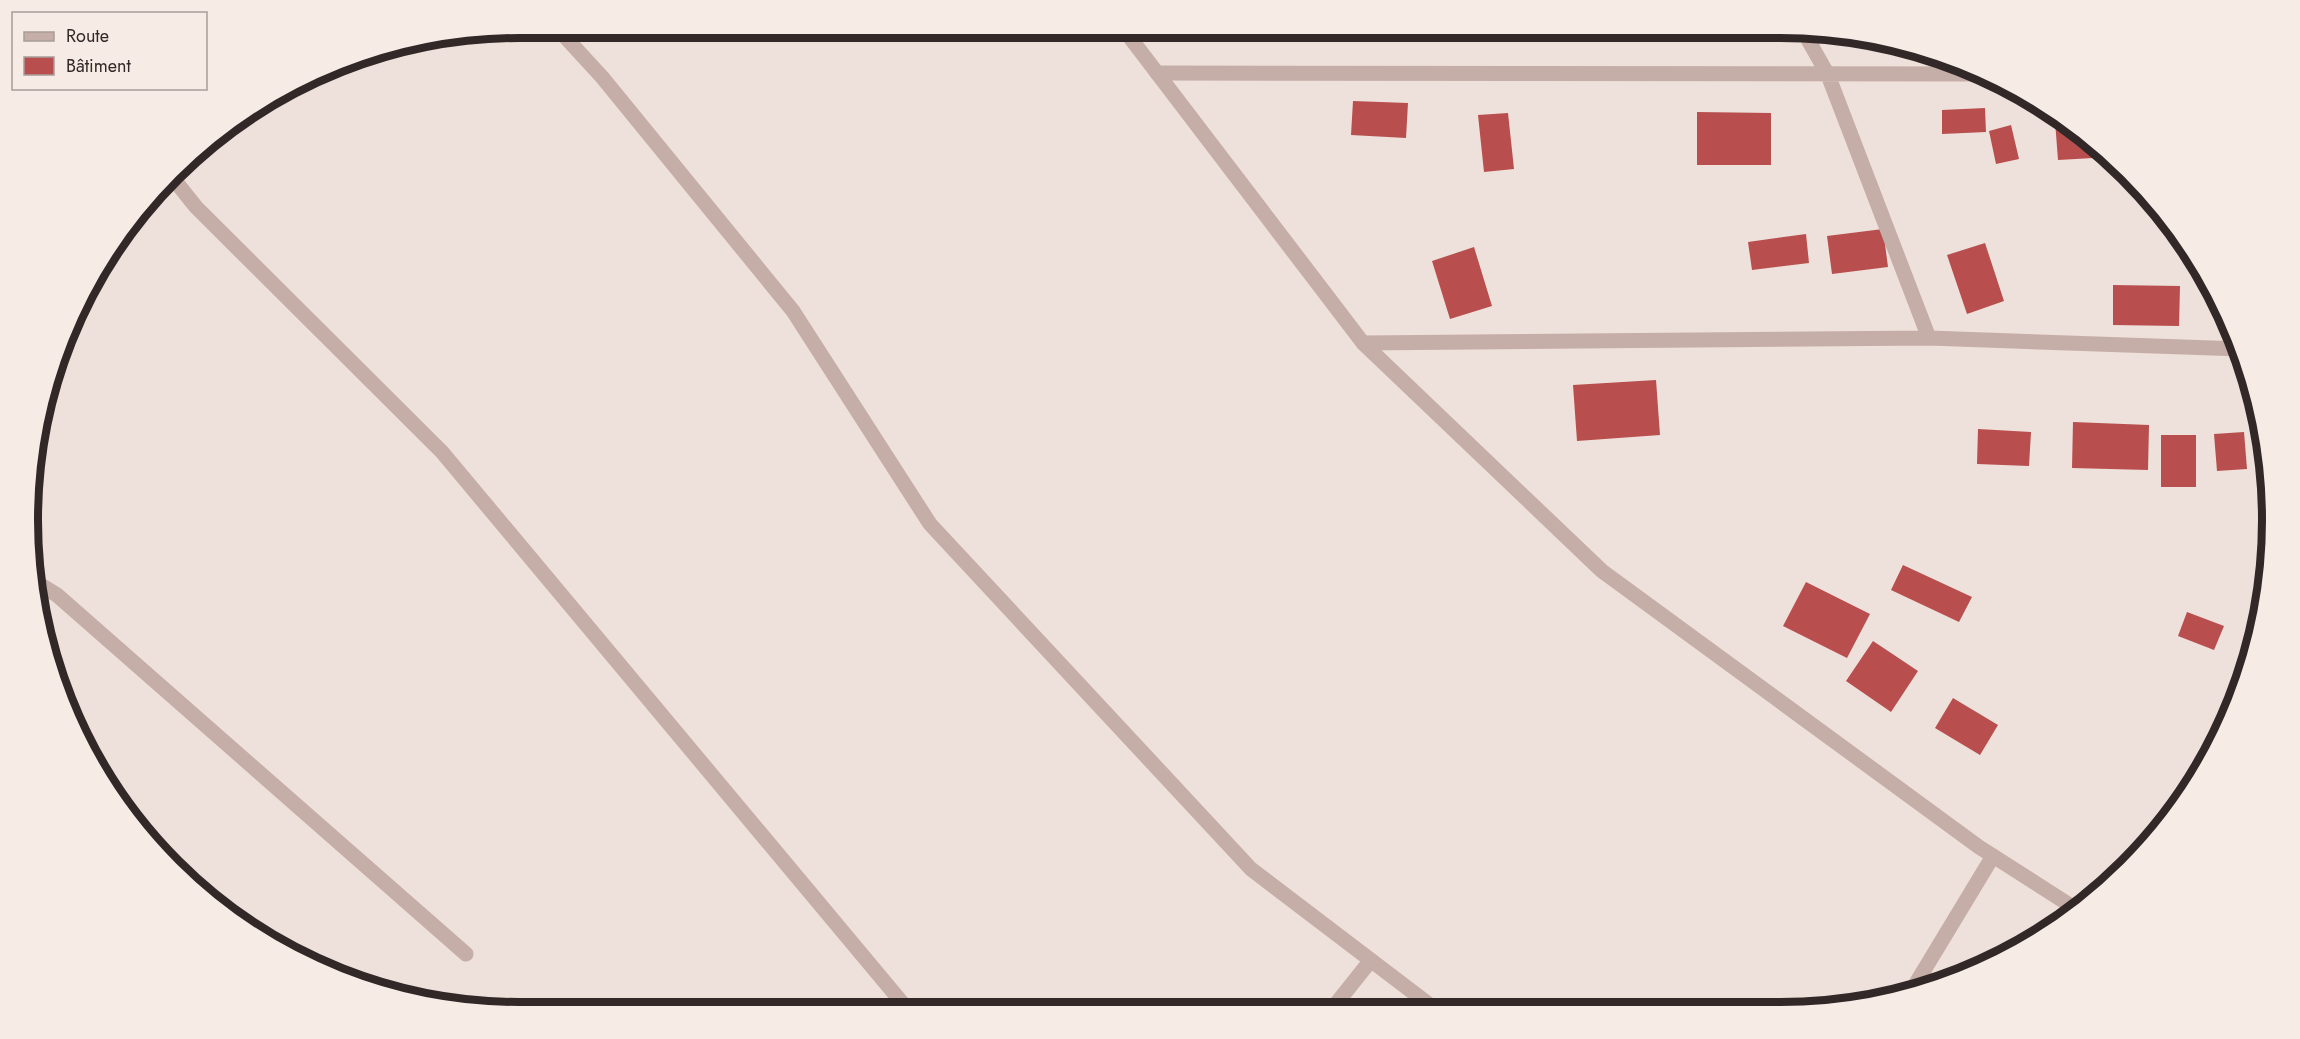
<svg xmlns="http://www.w3.org/2000/svg" width="2300" height="1039" font-family="Jost,sans-serif">
<rect width="100%" height="100%" fill="#eee0da"/>
<path fill="#b84f4e" d="M1682,27H1745V31L1683,38Z
M1353,101L1408,103L1406,138L1351,135Z
M1985,108L1986,132L1942,134V110Z
M1697,112L1771,113V165H1697Z
M1508,113L1514,169L1484,172L1478,115Z
M2067,120L2085,136L2111,157L2058,160L2055,121Z
M2011,125L2019,159L1996,164L1989,131Z
M1883,229L1888,267L1832,274L1827,236Z
M1806,234L1809,263L1752,270L1748,242Z
M1985,243L2004,301L1967,314L1947,255Z
M1474,247L1492,306L1450,319L1432,261Z
M2113,285L2180,286L2179,326L2113,325Z
M1656,380L1660,435L1577,441L1573,385Z
M2073,422L2149,425L2148,470L2072,468Z
M1978,429L2031,432L2029,466L1977,464Z
M2244,432L2247,469L2217,471L2214,434Z
M2161,435H2196V487H2161Z
M1903,565L1972,597L1959,622L1891,590Z
M1806,582L1870,614L1847,658L1783,626Z
M2187,612L2224,626L2214,650L2178,636Z
M1873,641L1918,671L1891,712L1846,681Z
M1953,698L1998,725L1980,755L1935,728Z"/>
<g fill="none" stroke-linecap="round" stroke-linejoin="round">
<path stroke="#c5aea7" stroke-width="15" d="M556,27L602,77L793,311L930,524L1251,869L1435,1009
M1802,29L1828,75L1929,338
M1157,73L1986,74
M172,177L196,207L442,452L909,1011
M1363,343L1929,338L2241,349
M31,579L57,595L466,954
M1912,990L1993,856
M1332,1009L1371,960"/>
<path stroke="#c5aea7" stroke-width="15" d="M1122,27L1363,343L1602,571L1979,847L2079,911"/>
</g>
<path d="M0 0H2300V1039H0ZM520 38H1780A482 482 0 0 1 2262 520V520A482 482 0 0 1 1780 1002H520A482 482 0 0 1 38 520V520A482 482 0 0 1 520 38Z" fill="#f6ebe5" fill-rule="evenodd"/>
<path fill="none" stroke="#322827" stroke-width="8" d="M520 38H1780A482 482 0 0 1 2262 520V520A482 482 0 0 1 1780 1002H520A482 482 0 0 1 38 520V520A482 482 0 0 1 520 38Z"/>
<rect x="12" y="12" width="195" height="78" fill="#f6ebe5" stroke="#a89d99" stroke-width="1.5"/>
<rect x="24" y="32" width="30" height="9" fill="#c5aea7" stroke="#a89d99" stroke-width="1.5"/>
<text x="66" y="42" font-size="18" fill="#322827">Route</text>
<rect x="24" y="57" width="30" height="18" fill="#b84f4e" stroke="#a89d99" stroke-width="1.5"/>
<text x="66" y="72" font-size="18" fill="#322827">Bâtiment</text>
</svg>
